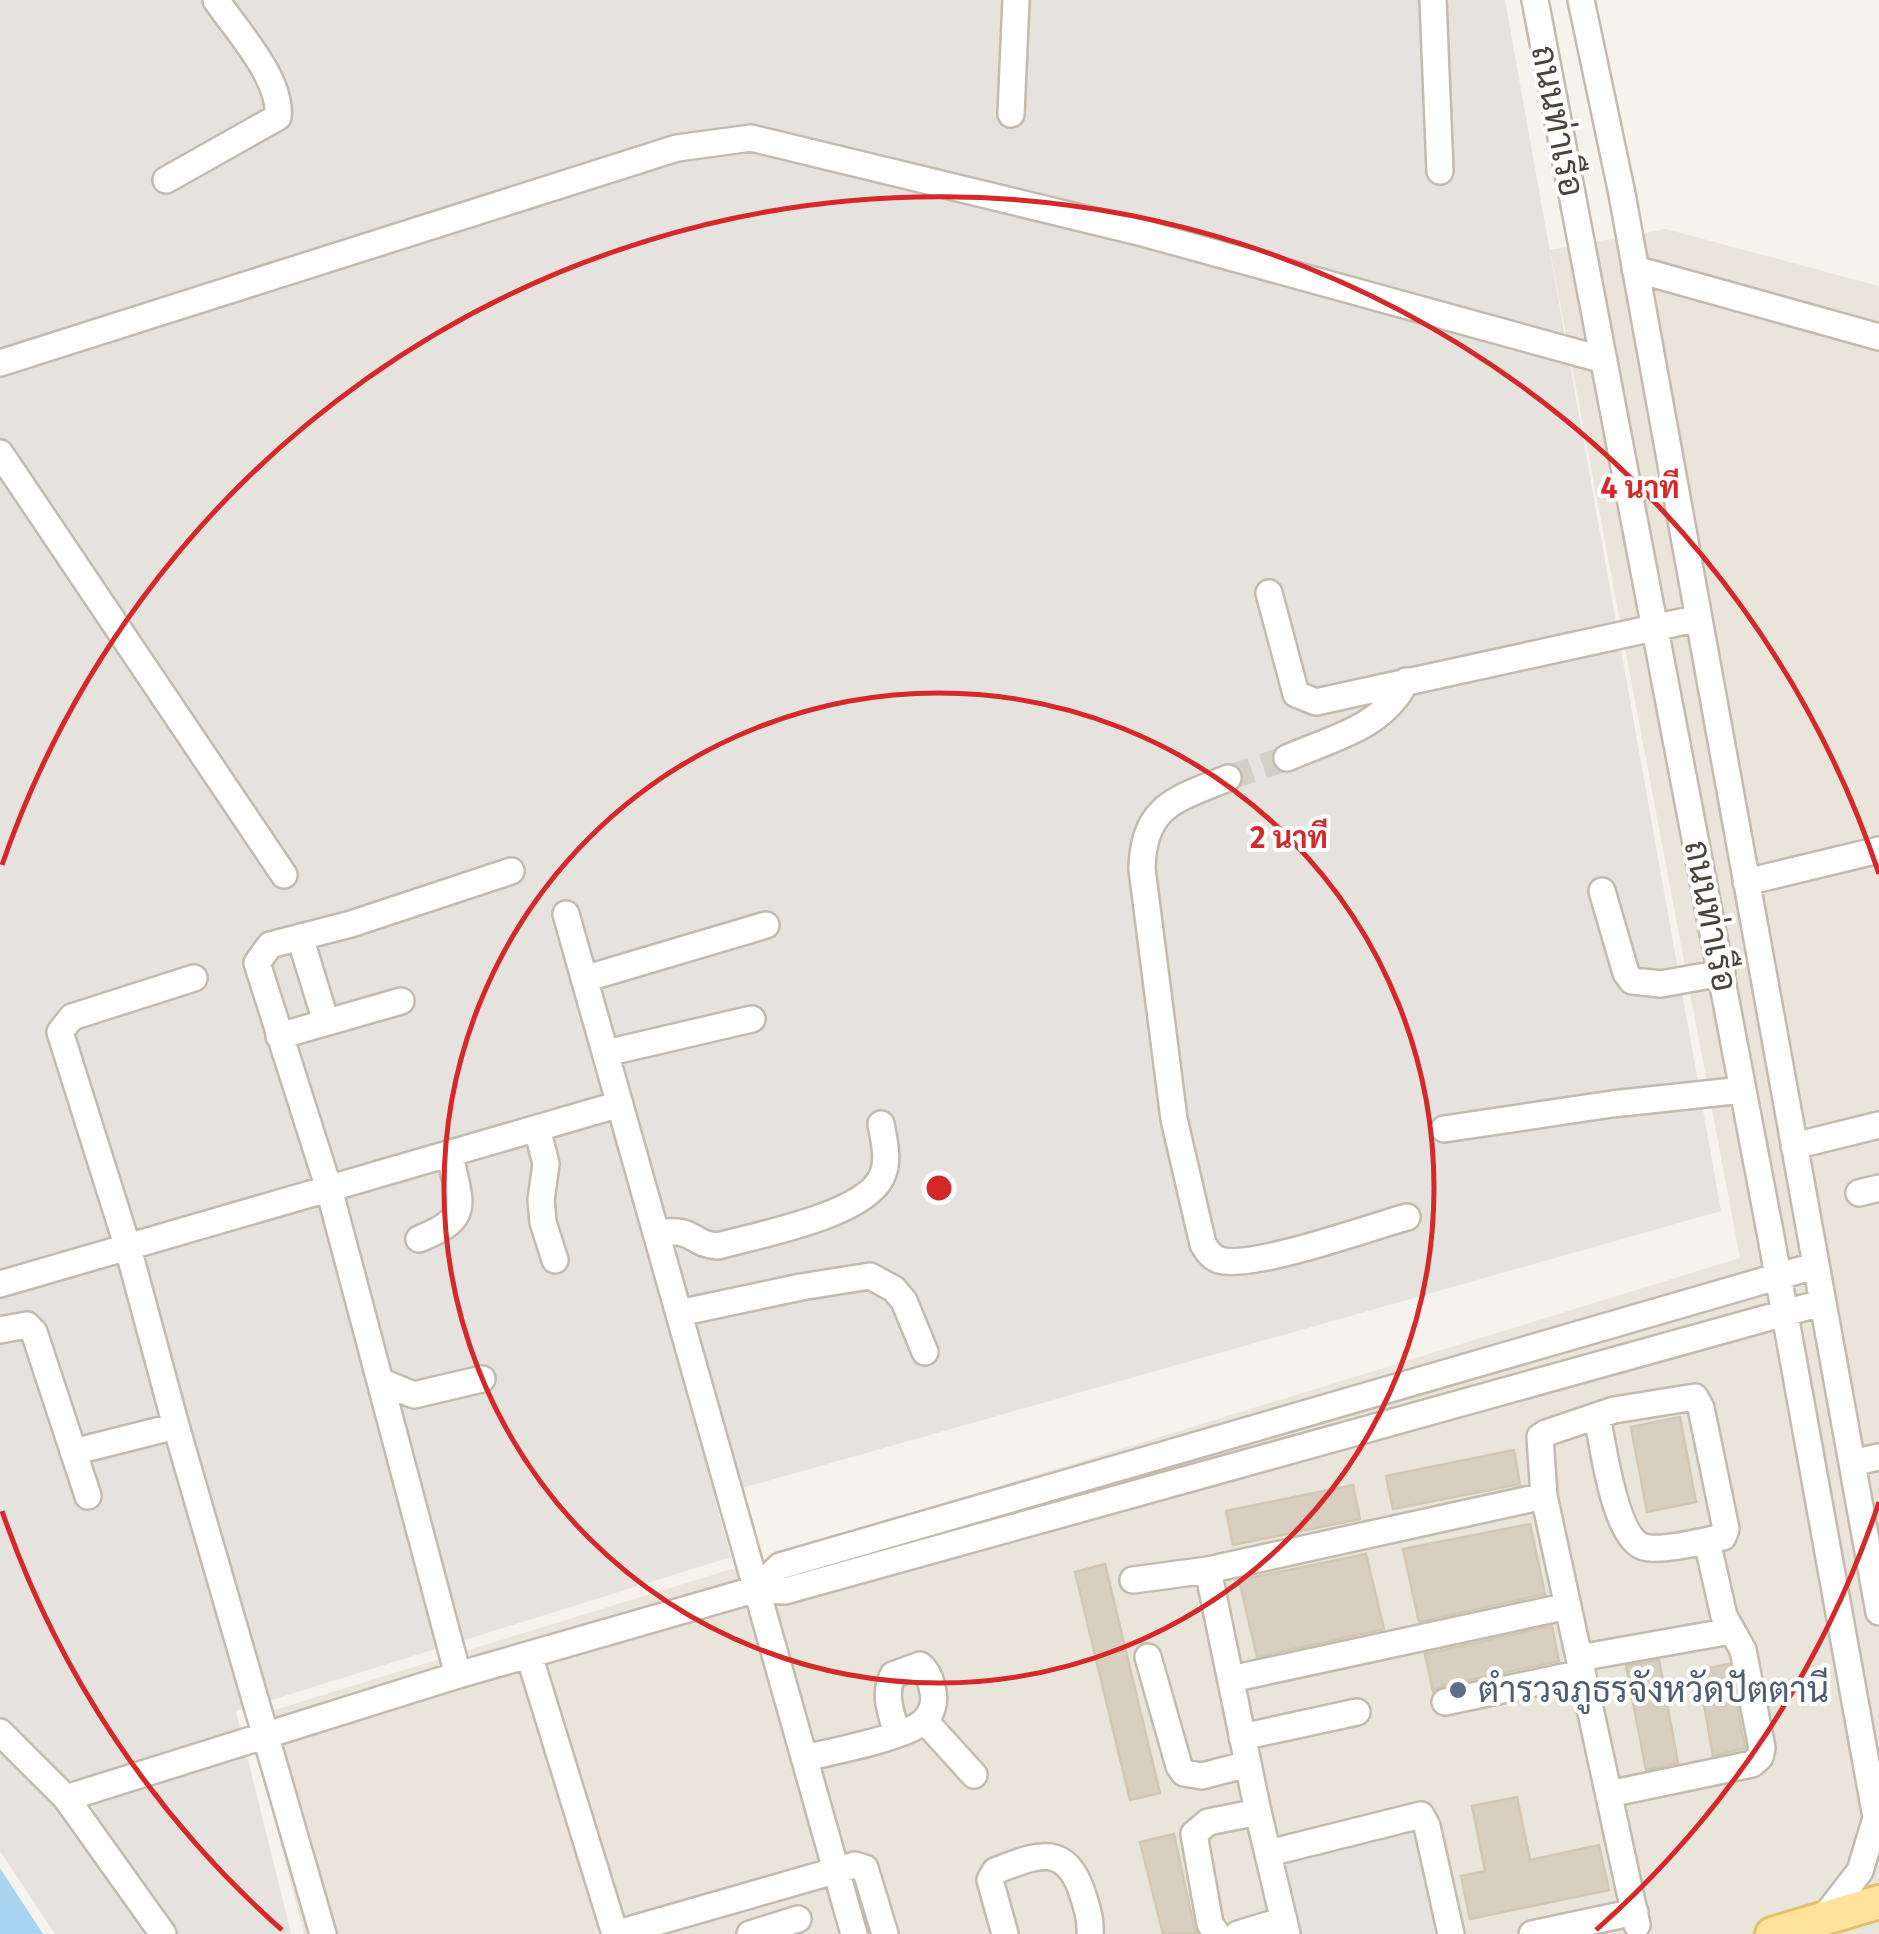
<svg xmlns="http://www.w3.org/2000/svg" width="1879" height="1934" font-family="'Fira Sans',Sarabun,sans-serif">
<rect width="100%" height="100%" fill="#f6f3ec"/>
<path fill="#eae5da" d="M1666,229L1879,286V1934H304L248,1718L1740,1258L1550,250Z"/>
<path fill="#e6e2dd" d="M0,0H1505L1721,1211L714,1496L731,1557L236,1711L291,1934H55L0,1851Z"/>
<path fill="#e5e3e0" d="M1413,1830L1438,1934H1300L1282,1862Z"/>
<path fill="#a9d4f2" d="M0,1868L43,1934H0Z"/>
<path fill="#d8cfc1" stroke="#d3c7b4" stroke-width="2.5" d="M1680,1417L1696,1502L1647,1512L1631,1427Z
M1514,1450L1520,1484L1393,1509L1386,1476Z
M1353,1485L1360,1519L1233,1545L1226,1511Z
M1530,1524L1545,1594L1419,1622L1403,1549Z
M1366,1554L1384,1629L1257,1657L1239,1580Z
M1105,1564L1160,1793L1130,1800L1075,1572Z
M1552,1626L1559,1661L1442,1686L1433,1691L1425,1654Z
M1659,1660L1678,1763L1646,1770L1626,1666Z
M1729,1664L1745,1748L1713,1756L1698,1670Z
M1517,1797L1530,1860L1599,1845L1609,1890L1470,1919L1461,1876L1485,1871L1472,1806Z
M1174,1834L1194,1927L1197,1934H1163L1140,1842Z"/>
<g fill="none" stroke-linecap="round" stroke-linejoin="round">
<path stroke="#d4d0c8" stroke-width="25" stroke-dasharray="25 12" stroke-linecap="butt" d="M1228,778L1287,758"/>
<defs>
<path id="minor" d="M1433,0L1440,171
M1535,0L1771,1237L1879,1834
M1581,0L1622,194L1879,1612
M1011,114L1016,0
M166,180L278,117C282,79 237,31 216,0
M1635,269L1879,337
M0,363L677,148L751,138L1139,232L1604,360
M0,453L284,875
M1269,593L1296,694L1316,702L1699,618
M1287,758C1332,738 1383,728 1406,681
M1228,778C1177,799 1143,805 1142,869L1174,1119L1203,1244C1207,1251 1211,1257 1219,1260C1252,1270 1370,1227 1407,1217
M1746,882L1879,850
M1602,891L1626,973L1632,981L1661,984L1722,973
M566,914L854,1934
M300,937L326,1022
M194,978L72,1017L60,1032L128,1248L176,1426L323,1934
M584,979L766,925
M279,1036L401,1001
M606,1053L752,1019
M537,1128L546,1164L541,1200L543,1222L555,1260
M1444,1129L1612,1104L1743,1090
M1794,1146L1879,1125
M1859,1193L1879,1188
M657,1233C697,1227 689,1244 718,1246C757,1235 862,1216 881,1178C890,1162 884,1141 881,1124
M419,1239C474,1217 459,1204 450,1154
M0,1284L620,1104
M679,1313L801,1287L870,1276L894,1289L904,1301L925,1352
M0,1330L27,1325L34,1332L88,1496
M380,1381L414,1395L482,1379
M1597,1416C1603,1444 1614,1538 1644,1547C1662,1552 1704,1541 1723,1537L1726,1529L1701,1408L1695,1397L1614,1410L1546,1433L1540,1437L1544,1496L1637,1925
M73,1452L176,1426
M1852,1463L1879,1457
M1208,1570L1258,1812L1287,1934
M1133,1580L1208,1570L1544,1496
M757,1589L780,1566L1814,1266
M529,1655L615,1934
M1148,1657L1179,1766L1184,1773L1202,1776L1248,1764
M1579,1658L1731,1631
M458,1675L329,1189L257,963L270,945L351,924L511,871
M1231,1679L1568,1606
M1445,1702L1582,1673
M925,1721L974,1775
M0,1732L66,1798L163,1934
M1242,1737L1357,1712
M804,1758C830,1752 908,1737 924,1721C932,1714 935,1702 933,1692C931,1682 929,1672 920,1665L893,1675C883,1695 891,1712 897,1734
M1609,1794L1752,1764L1760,1757L1762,1748L1743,1650L1724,1616L1707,1541
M66,1798L458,1675L757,1589L785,1591L1821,1303
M1269,1853L1421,1815L1427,1826L1451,1934
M1823,1919L1860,1871L1876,1818
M615,1934L855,1865L865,1868L885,1934
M750,1934L798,1919
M1005,1934L990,1880L995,1871C1037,1855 1066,1841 1083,1895C1087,1908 1091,1920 1090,1934
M1217,1934L1210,1924L1194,1834L1208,1822L1258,1812
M1238,1934L1284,1920
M1532,1934L1635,1912"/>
<path id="major" d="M1772,1934L1879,1902"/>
</defs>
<use href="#minor" stroke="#c2bbae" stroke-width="30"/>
<use href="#major" stroke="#e6c16a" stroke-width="38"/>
<use href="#minor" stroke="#fff" stroke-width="25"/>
<use href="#major" stroke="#ffe39c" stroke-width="32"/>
</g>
<g fill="none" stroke="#d62828" stroke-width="5">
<circle cx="939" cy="1188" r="495"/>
<path d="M1879 1502A991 991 0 0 1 1596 1930M282 1930A991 991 0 0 1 2 1511M2 865A991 991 0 0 1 1879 874"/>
</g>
<circle fill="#5c6f8a" stroke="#fff" stroke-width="4" cx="1458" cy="1690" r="10"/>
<g text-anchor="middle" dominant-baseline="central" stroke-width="8" stroke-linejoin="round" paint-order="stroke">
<g font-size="35" fill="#4b4439" stroke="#fff">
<text transform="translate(1558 121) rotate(79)">ถนนท่าเรือ</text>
<text transform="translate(1711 916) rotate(79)">ถนนท่าเรือ</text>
</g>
<g font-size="35" fill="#4e5e75" stroke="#fff" text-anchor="start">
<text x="1478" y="1690">ตำรวจภูธรจังหวัดปัตตานี</text>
</g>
</g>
<circle cx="939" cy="1188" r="15" fill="#d62828" stroke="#fff" stroke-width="5"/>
<g font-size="30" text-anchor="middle" font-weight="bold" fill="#d62828" stroke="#fff" stroke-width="8" stroke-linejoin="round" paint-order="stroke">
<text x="1640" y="498">4 นาที</text>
<text x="1289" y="848">2 นาที</text>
</g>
</svg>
